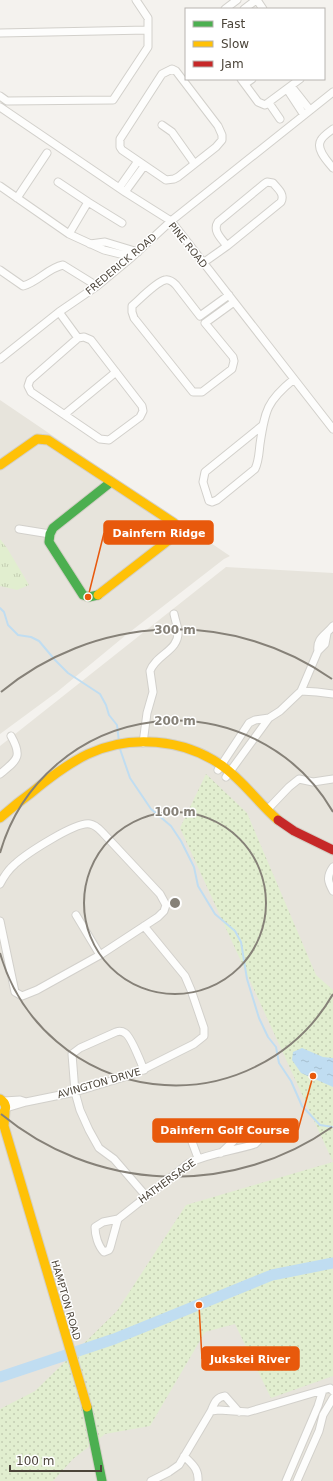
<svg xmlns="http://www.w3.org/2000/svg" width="333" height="1481" font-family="'DejaVu Sans',sans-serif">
<defs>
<pattern id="grass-dots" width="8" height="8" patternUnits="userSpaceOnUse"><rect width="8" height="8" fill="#e1eecf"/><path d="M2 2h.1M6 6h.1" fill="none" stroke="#c3cdb2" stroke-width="1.8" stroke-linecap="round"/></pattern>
<pattern id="park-tufts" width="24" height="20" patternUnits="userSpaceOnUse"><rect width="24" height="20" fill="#e1eecf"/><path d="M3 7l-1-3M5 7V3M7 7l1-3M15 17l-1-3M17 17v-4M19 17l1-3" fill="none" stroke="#c3cdb2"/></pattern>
<pattern id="water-ripples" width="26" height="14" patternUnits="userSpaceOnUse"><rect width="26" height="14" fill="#c0ddf1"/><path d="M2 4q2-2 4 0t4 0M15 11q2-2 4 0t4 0" fill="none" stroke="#a6bfcf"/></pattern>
</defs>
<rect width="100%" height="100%" fill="#f4f2ee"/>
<path fill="#e7e4dc" d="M0,400L230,556L224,559L126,635L57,692L0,734Z
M226,567L333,573V1481H0V746Z"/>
<path fill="url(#grass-dots)" d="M206,774L247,813L316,975L333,990V1376L271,1398L235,1324L205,1332L150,1426L105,1434L73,1459L53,1481H0V1409L35,1391L117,1311L186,1205L333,1162L180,828Z"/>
<path fill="url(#park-tufts)" d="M0,539L7,548L29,585L17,590L0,586Z"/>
<path fill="url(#water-ripples)" d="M302,1048L323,1057L333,1058V1087L301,1073L292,1060L293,1052Z"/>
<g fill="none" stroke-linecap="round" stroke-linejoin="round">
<path stroke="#c0ddf1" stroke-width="2" d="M0,608L4,612L8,625L18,635L31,637L39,641L55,660L68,673L100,694L106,705L109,715L117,725L119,742
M120,749L130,778L151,809L171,826L181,841L194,867L198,886L215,914L235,931L241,942L247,979L259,1018L268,1037L276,1047L279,1063L291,1081L302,1106L320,1125L333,1127"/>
<path stroke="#c0ddf1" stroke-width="11" d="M0,1377L114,1339L272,1275L333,1263"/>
<defs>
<path id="street" d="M257,0L263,9
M225,9L237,0
M244,9L256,0
M0,33L148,30
M172,69L176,71L218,126L222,135V140L216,147L178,177L174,179L166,180L122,150L120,147V139L162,74Z
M241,79L258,102L265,105L300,79
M245,84L252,79
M291,86L310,110
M287,89L304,115
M0,96L7,101L113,100L148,47V18L136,0
M269,103L280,119
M0,107L125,192L171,221L333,429
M162,125L172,132L194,163
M333,129C329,132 323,136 321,140C315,149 328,162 333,168
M58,182L88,202L122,223
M0,186L69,234L104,250L132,257
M119,188L138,161
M125,192L144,166
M17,198L47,153
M69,234L88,202
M90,244L105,242L138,252
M203,263L227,246L281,202C285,194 278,189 273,183L267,182L264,184L218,222C212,231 222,239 227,246
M0,270L23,286C38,282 48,268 63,265L97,286
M229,295L200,316L176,285C173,282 169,279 165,280C156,282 139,300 132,306V312L134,318L193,392H202L232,369L234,361L233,357L205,323L234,302
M59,312L78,338
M84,337L91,340L142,406L143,411L140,417L109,440L100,439L31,392L28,386L30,380L78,338Z
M0,359L59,312L97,286L132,257L171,221L333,92
M65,414L116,372
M263,425L205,472L203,482L209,501L212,502L217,500L255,469C259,461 259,452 260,444C265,410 267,401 294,379
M19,529L50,534
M318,651L325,644L327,633
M301,691L317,692L333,694
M143,743L147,713L153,692L150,671C156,654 180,651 178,630C177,625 175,619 174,614
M218,770L249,723L255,720L269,718
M0,774C17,760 23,757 11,736
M226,777L269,718L280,711L301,691L318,651C316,638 326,635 333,626
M267,810L289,787L299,779L313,782L333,779
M333,867C326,877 328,882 333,891
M0,884C4,876 8,870 15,864C26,854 76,821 90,824C96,825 99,829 103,833L160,894L166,905L164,911L158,917L100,955L37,990L22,996L15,992L0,921
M76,915L100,955
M144,1070C141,1063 131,1036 125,1033C122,1031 119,1031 116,1032L80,1048L72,1054L75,1092L80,1110L89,1130L99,1148L114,1159L146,1196
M4,1101L20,1100L26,1102
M6,1108L26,1102L75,1092L134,1074L194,1044L204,1036V1028L191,990L185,976L144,926
M188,1131L198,1158
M118,1219L110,1248L109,1250L104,1252C98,1246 95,1235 95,1227L103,1222L118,1219L189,1163C209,1153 233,1151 255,1144L258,1141V1135L252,1129L244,1131L221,1153
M211,1411C214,1404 216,1397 225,1396L239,1412
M184,1456C192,1464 199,1469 198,1481
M151,1481L169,1472L179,1465L211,1411L219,1410L248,1412L323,1390
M286,1481L318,1406L323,1390L330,1388L333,1391
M297,1481L319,1431L323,1415L333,1398"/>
<path id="fast" d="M98,595L89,597L83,595L49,542L50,534L53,528L111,482
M87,1407L102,1481"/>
<path id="slow" d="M0,465L37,439L48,440L174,523L176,530L174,536L98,595
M0,818C10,809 20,801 31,793C49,778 67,764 88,754C130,734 184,739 221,765C243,780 258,803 278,820
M0,1099C6,1103 8,1109 2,1114
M5,1111L4,1126L87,1407"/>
<path id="jam" d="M278,820L294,831L333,850"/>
</defs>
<use href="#street" stroke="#d2d0cb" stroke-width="9"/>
<use href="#fast" stroke="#d3cfc5" stroke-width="11"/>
<use href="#slow" stroke="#d3cfc5" stroke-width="11"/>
<use href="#jam" stroke="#d3cfc5" stroke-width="11"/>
<use href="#street" stroke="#fdfdfc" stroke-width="7"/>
<use href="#fast" stroke="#4caf50" stroke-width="9"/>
<use href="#slow" stroke="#ffc107" stroke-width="9"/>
<use href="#jam" stroke="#c62828" stroke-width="9"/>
</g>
<g fill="none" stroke="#868178" stroke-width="2">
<circle cx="175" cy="903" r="91"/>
<path d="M333 994A182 182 0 0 1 0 953M0 853A182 182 0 0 1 333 812"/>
<path d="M332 1127A273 273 0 0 1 1 1114M1 692A273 273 0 0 1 332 679"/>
</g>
<g text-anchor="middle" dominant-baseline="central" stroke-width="3" stroke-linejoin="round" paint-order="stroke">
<g font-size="10" fill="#4b4439" stroke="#fff">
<text transform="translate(188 245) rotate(51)">PINE ROAD</text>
<text transform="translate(121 264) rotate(-40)">FREDERICK ROAD</text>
<text transform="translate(99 1083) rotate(-16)">AVINGTON DRIVE</text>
<text transform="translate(167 1181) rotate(-36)">HATHERSAGE</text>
<text transform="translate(66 1300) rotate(74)">HAMPTON ROAD</text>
</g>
</g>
<circle cx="175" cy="903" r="6" fill="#868178" stroke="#fff" stroke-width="2"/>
<g font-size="12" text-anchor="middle" font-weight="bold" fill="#868178" stroke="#fff" stroke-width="3" stroke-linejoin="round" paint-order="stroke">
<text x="175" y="634">300 m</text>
<text x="175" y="725">200 m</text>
<text x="175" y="816">100 m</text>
</g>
<path fill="none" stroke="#e8590c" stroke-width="1.5" d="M88 597L104 533M313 1076L298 1130M199 1305L202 1359"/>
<g fill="#e8590c" stroke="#fff" stroke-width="1.5">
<circle cx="88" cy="597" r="4"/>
<circle cx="313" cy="1076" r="4"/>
<circle cx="199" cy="1305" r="4"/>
</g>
<g fill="#e8590c" stroke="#e8590c" stroke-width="1.5">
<rect x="104" y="521" width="109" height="23" rx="4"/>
<rect x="153" y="1119" width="145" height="23" rx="4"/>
<rect x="202" y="1347" width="97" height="23" rx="4"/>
</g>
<g font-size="11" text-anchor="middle" font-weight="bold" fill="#fff">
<text x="159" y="537">Dainfern Ridge</text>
<text x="225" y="1134">Dainfern Golf Course</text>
<text x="250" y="1363">Jukskei River</text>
</g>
<rect x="185" y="8" width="140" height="72" fill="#ffffff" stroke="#b7b4b0"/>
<rect x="193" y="21" width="20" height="6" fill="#4caf50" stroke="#b7b4b0"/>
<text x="221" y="28" font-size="12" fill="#4b4439">Fast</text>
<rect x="193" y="41" width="20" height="6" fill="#ffc107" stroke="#b7b4b0"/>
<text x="221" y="48" font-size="12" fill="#4b4439">Slow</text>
<rect x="193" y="61" width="20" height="6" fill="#c62828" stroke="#b7b4b0"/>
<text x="221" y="68" font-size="12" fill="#4b4439">Jam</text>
<path d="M10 1465v6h91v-6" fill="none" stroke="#4b4439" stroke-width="2"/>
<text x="16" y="1465" font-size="12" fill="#4b4439" stroke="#ffffff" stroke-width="3" paint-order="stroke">100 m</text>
</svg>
